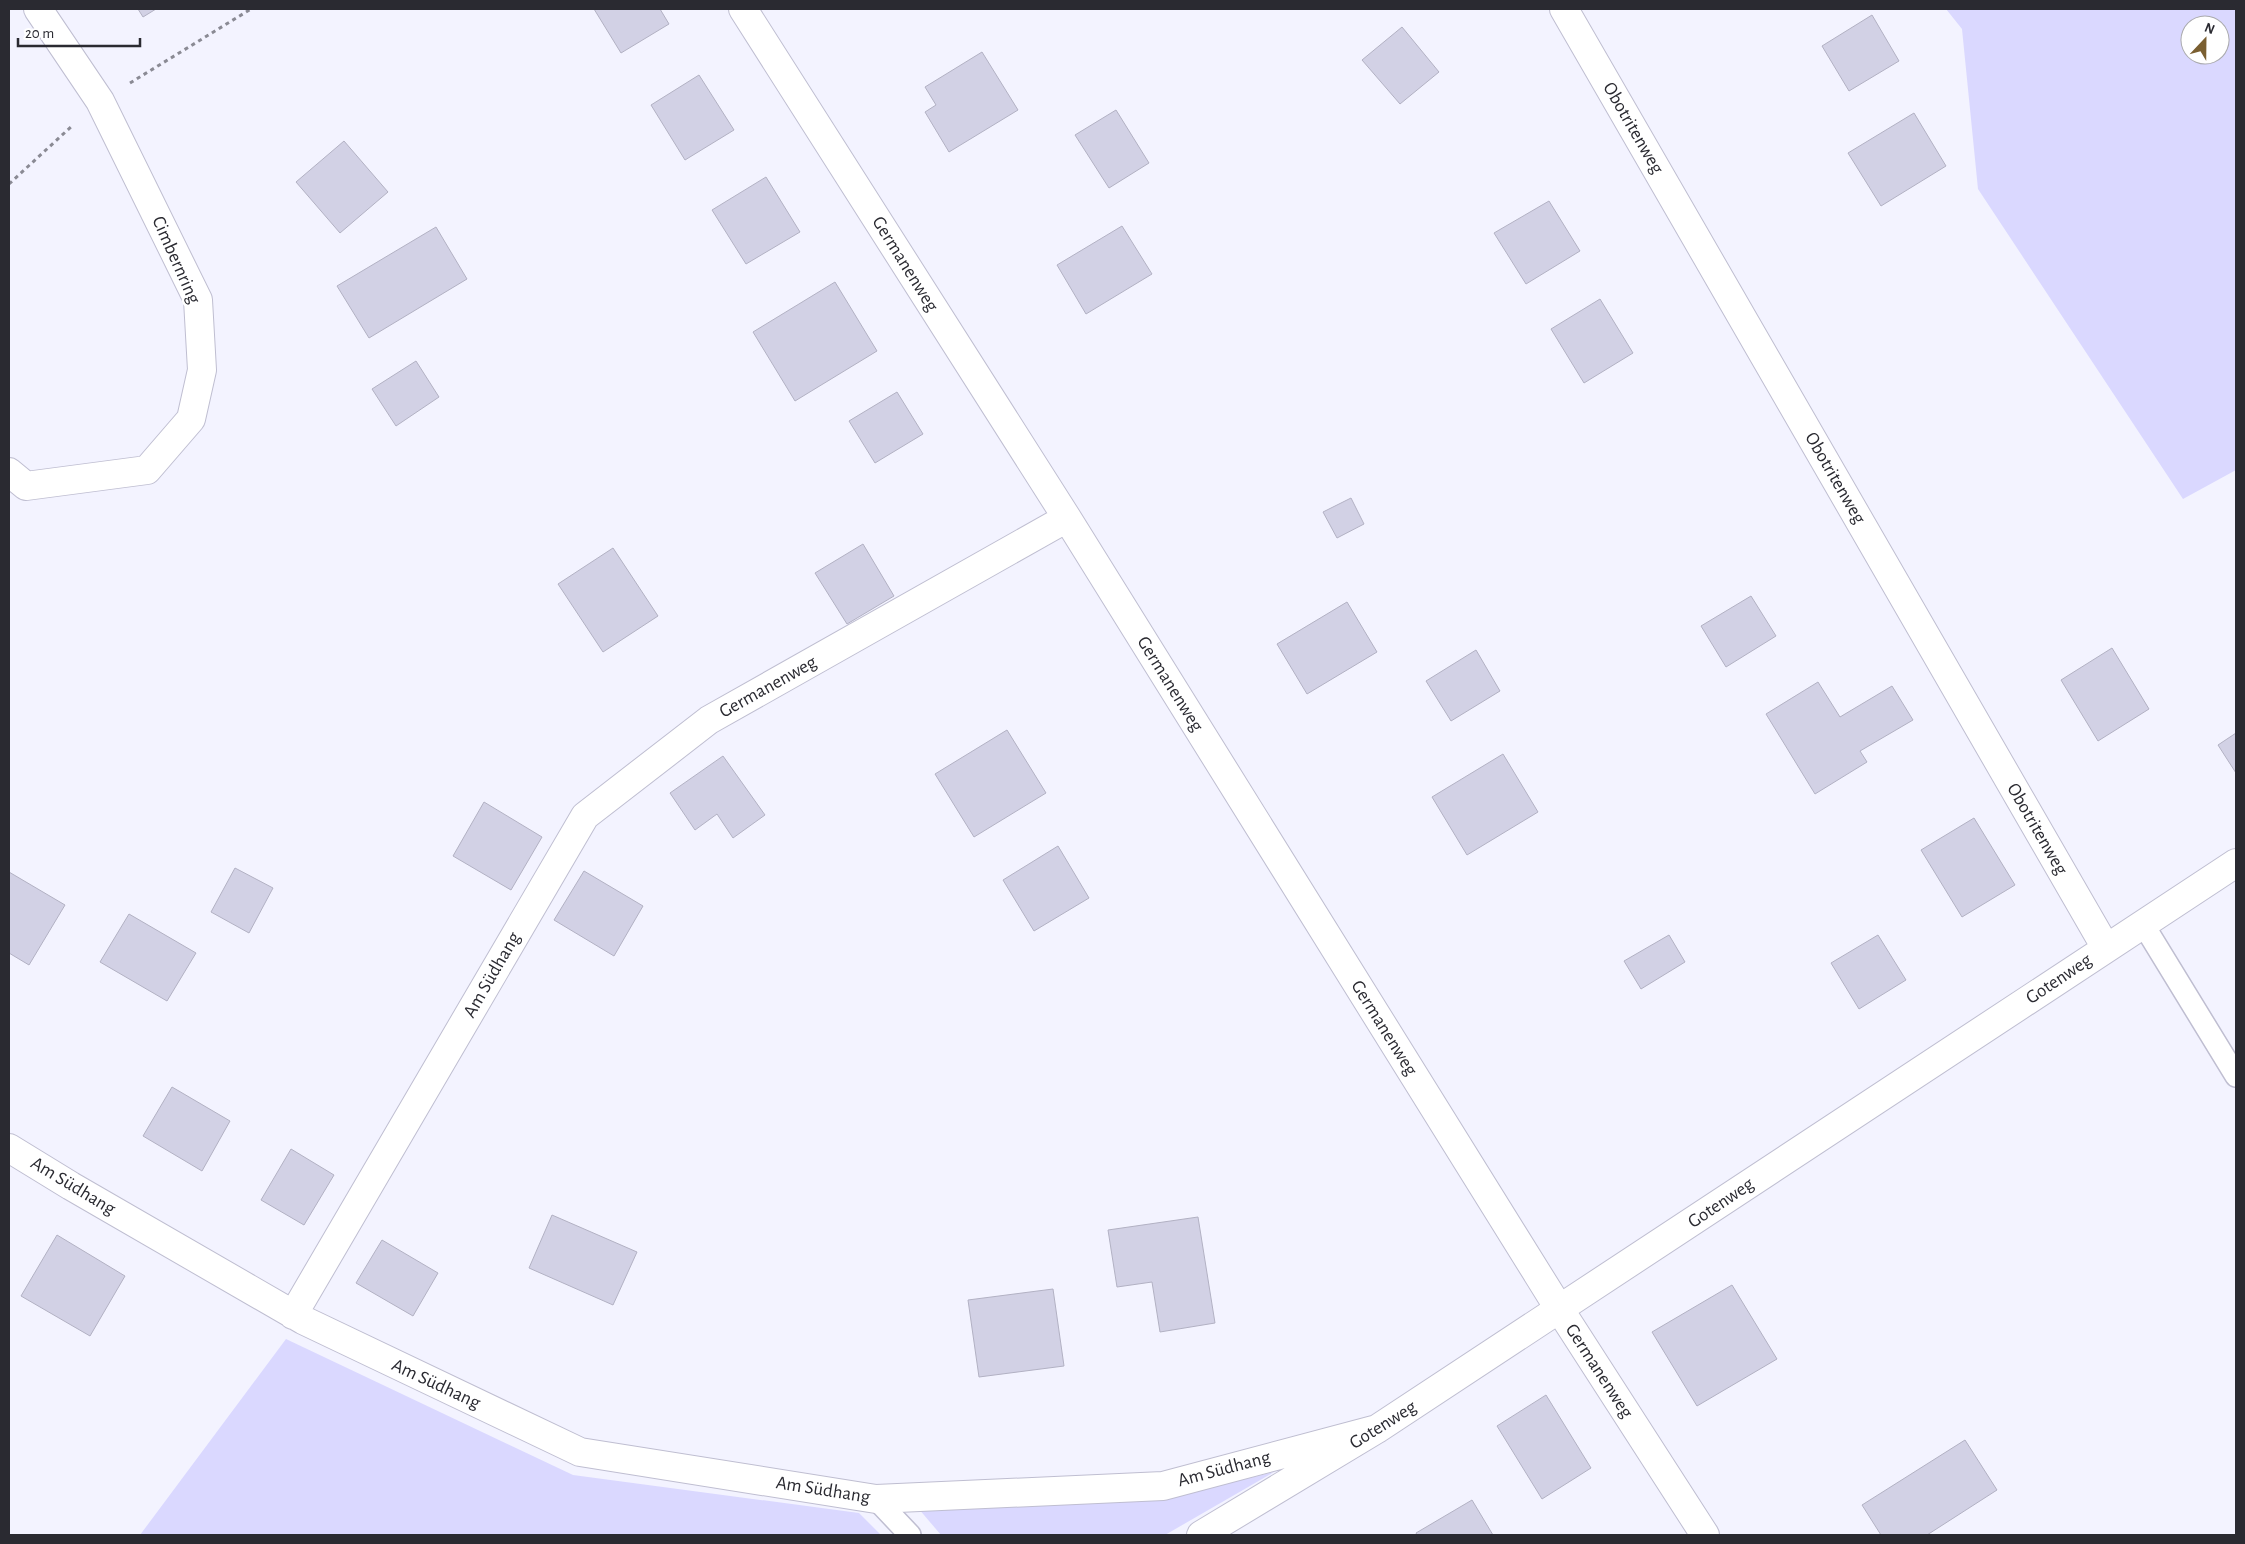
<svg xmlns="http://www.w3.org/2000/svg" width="2245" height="1544" font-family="'Alegreya Sans',sans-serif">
<rect width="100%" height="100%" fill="#f3f3ff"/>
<path fill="#dad8ff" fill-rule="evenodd" d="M1946,9H2236V470L2183,499L1978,189L1962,29ZM2190,25H2220V55H2190Z
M286,1339L573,1475L859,1513L881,1535H140Z
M1274,1472L1165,1535H941L918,1508L1163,1499Z"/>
<path fill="#d2d1e5" stroke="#b2b1c3" d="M138,9H156L143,17Z
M594,9H660L669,24L621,53Z
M1872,15L1899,61L1849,91L1822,46Z
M1402,27L1439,72L1400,104L1362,60Z
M982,52L1018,110L949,152L925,112L936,105L925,87Z
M699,75L734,130L685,160L651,105Z
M1116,110L1149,163L1109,188L1075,135Z
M1914,113L1946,166L1881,206L1848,153Z
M344,141L388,192L340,233L296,182Z
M766,177L800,232L746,264L712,210Z
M1549,201L1580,251L1526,284L1494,233Z
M1122,226L1152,274L1086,314L1057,265Z
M436,227L467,279L369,338L337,286Z
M835,282L877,351L795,401L753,332Z
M1600,299L1633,353L1584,383L1551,329Z
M416,361L439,397L396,426L372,389Z
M897,392L923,434L875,463L849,421Z
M1351,498L1364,524L1337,538L1323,512Z
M863,544L894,596L847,624L815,573Z
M613,548L658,616L603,652L558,584Z
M1751,596L1776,636L1726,667L1701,626Z
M1347,602L1377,652L1307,694L1277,644Z
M2112,648L2149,709L2098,741L2061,680Z
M1476,650L1500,691L1451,721L1426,681Z
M1818,682L1840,717L1892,686L1913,720L1860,751L1867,762L1815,794L1766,714Z
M1007,730L1046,793L974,837L935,774Z
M2236,733V773L2218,745Z
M1503,754L1538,812L1467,855L1432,797Z
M723,756L765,815L733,838L717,814L695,830L670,793Z
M484,802L542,837L511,890L453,856Z
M1974,818L2015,885L1962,917L1921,850Z
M1058,846L1089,898L1034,931L1003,880Z
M235,868L273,888L249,933L211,912Z
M584,871L643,906L614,956L554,920Z
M9,872L65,905L29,965L9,953Z
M129,914L196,953L167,1001L100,962Z
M1669,935L1685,962L1641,989L1624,961Z
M1878,935L1906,980L1859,1009L1831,963Z
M172,1087L230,1121L202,1171L143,1136Z
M291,1149L334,1175L304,1225L261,1200Z
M552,1215L637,1252L613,1305L529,1268Z
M1198,1217L1215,1323L1160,1332L1152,1282L1117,1287L1108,1230Z
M57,1235L125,1276L90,1336L21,1296Z
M382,1240L438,1273L413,1316L356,1283Z
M1732,1285L1777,1359L1697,1406L1652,1332Z
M1053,1289L1064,1366L979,1377L968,1300Z
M1546,1395L1591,1468L1542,1499L1497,1426Z
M1965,1440L1997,1490L1927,1535H1881L1862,1505Z
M1472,1500L1493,1535H1417L1416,1533Z"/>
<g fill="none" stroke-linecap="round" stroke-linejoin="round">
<defs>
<path id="service" d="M2143,924L2236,1076
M876,1499L910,1535"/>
<path id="minor" d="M743,9L1067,518L1560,1310L1705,1535
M1564,9L2106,948
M9,472L26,486L147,470L191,419L202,370L198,300L100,101L38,9
M9,1148L71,1186L303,1320L580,1452L876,1499L1163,1486L1377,1429
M293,1315L585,816L709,720L1067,518
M1201,1535L1377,1429L2236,863"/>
</defs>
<use href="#service" stroke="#bfbed1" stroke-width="24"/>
<use href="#minor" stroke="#bfbed1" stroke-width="30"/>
<path stroke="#8a8a94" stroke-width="3" stroke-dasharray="4 4" stroke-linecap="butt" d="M130,83L251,9
M9,184L73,125"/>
<use href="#service" stroke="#fff" stroke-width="21"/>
<use href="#minor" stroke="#fff" stroke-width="28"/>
</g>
<g text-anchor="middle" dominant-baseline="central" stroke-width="5" stroke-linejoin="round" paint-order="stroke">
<g font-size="19" fill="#2a2a31" stroke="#fff">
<text transform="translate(1633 128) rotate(60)">Obotritenweg</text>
<text transform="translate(176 260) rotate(66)">Cimbernring</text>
<text transform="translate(905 264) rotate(58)">Germanenweg</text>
<text transform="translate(1835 478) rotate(60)">Obotritenweg</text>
<text transform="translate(1170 684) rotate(58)">Germanenweg</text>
<text transform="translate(768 687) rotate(-29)">Germanenweg</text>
<text transform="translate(2037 829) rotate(60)">Obotritenweg</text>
<text transform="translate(492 975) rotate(-60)">Am Südhang</text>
<text transform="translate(2059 979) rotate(-34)">Gotenweg</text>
<text transform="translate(1384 1028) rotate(58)">Germanenweg</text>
<text transform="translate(73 1186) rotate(31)">Am Südhang</text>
<text transform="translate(1721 1203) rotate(-34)">Gotenweg</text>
<text transform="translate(1599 1371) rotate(57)">Germanenweg</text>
<text transform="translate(436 1384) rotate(25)">Am Südhang</text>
<text transform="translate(1383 1425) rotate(-32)">Gotenweg</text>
<text transform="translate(1224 1469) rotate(-15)">Am Südhang</text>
<text transform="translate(823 1490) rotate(9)">Am Südhang</text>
</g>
</g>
<rect width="2245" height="1544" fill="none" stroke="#2a2a31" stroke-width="20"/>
<g transform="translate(2205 40) rotate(22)"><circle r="24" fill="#ffffff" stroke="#aaaaad"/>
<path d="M0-4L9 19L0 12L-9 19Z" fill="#7a5f31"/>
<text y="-8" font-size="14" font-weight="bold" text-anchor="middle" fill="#2a2a31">N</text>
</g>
<path d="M18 38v8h122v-8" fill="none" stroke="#2a2a31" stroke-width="2.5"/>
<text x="25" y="38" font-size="15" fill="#2a2a31" stroke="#ffffff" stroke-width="4" paint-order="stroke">20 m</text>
</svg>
